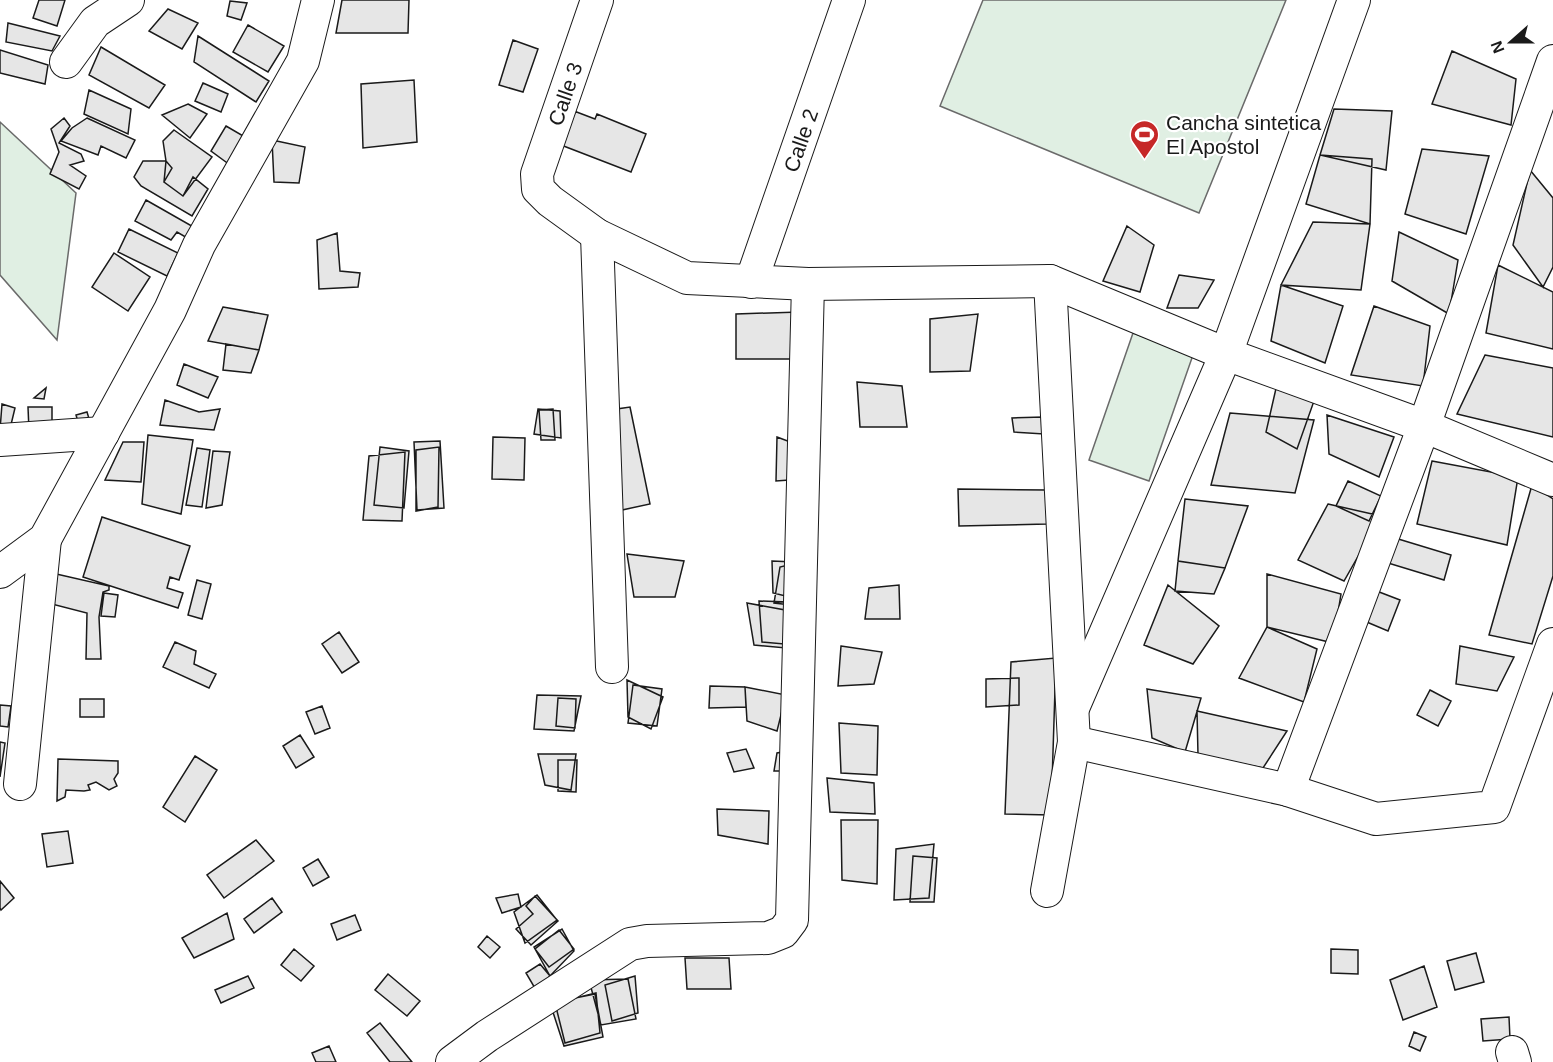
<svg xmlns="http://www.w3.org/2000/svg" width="1553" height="1062" font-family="Arial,sans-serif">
<rect width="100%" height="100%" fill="#fff"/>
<path fill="#e0efe3" stroke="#6a6a6a" stroke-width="1.5" d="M983,0H1286L1199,213L940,106Z
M0,122L76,193L57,340L0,275Z
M1133,333L1193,355L1149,481L1089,460Z"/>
<path fill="#e6e6e6" stroke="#1a1a1a" stroke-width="1.5" d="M39,0H65L57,26L33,18Z
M342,0H409L408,33H336Z
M230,1L247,3L241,20L227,16Z
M168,9L198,23L182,49L149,31Z
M8,23L60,36L52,51L6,42Z
M248,25L284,46L268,72L233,52Z
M198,36L269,81L256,102L194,62Z
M513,40L538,49L523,92L499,85Z
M101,47L165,85L149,108L89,75Z
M0,50L48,65L45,84L0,73Z
M1452,51L1516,79L1511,125L1432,104Z
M414,80L417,142L363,148L361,84Z
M203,83L228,94L221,112L195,101Z
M89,90L131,109L128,134L84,114Z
M188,104L207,114L190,138L162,115Z
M1334,109L1392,111L1386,170L1320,155Z
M574,111L595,119L597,114L646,134L631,172L561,145Z
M64,118L70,126L59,143L81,154L84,161L70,165L86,176L79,189L50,174L59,152L51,129Z
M87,118L135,140L126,158L101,146L98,155L61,141L72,128Z
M226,126L245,137L230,165L211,151Z
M174,130L212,157L183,196L164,182L166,161L163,141Z
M272,140L305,147L299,183L274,182Z
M1422,149L1489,156L1466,234L1405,214Z
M1320,155L1372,159L1370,224L1306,204Z
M143,161H166L172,168L164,182L183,196L193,177L208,189L192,216L141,186L134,177Z
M1530,170L1553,198V267L1543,287L1513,245Z
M146,200L197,229L189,239L177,232L171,240L135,221Z
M1313,222L1370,224L1361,290L1281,285Z
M1127,226L1154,245L1140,292L1103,281Z
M129,229L178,253L167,276L118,252Z
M1399,232L1458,260L1449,314L1392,281Z
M337,233L340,271L360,273L358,287L319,289L317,240Z
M114,253L150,277L128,311L92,287Z
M1498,265L1553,292V349L1486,333Z
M1179,275L1214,280L1198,308H1167Z
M1281,285L1343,306L1325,363L1271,341Z
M1374,306L1430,326L1423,386L1351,375Z
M223,307L268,315L259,350L208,341Z
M799,312L794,359H736V314Z
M978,314L970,371L930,372V319Z
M226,344L259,350L251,373L223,370Z
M1485,355L1553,368V437L1457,414Z
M184,364L218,377L208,398L177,385Z
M857,382L902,386L907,427H860Z
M1277,384L1314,401L1297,449L1266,432Z
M46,388L44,399L34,398Z
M165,400L199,412L220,409L214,430L160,425Z
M2,404L15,408L9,433L0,430Z
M28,407H52V428L29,431Z
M630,407L650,504L622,510L617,409Z
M538,409L560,411L561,438L534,434Z
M553,409L555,440H541L539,410Z
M87,412L90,422L79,425L76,415Z
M1230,413L1314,420L1295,493L1211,485Z
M1327,415L1394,437L1379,477L1329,454Z
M1043,417L1044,434L1014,432L1012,418Z
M148,435L193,440L181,514L142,504Z
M493,437L525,438L524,480L492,479Z
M777,437L793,443L789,480L776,481Z
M440,441L444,508L417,510L414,442Z
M123,442H144L141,482L105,480Z
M380,447L409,451L404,508L374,505Z
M439,447L438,507L416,511V450Z
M197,448L210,450L202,507L186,505Z
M213,451L230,452L222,505L206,508Z
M405,452L402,521L363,520L369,456Z
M1432,461L1518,477L1507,545L1417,524Z
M1348,481L1381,496L1369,521L1336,506Z
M1532,485L1553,499V576L1532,644L1489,635Z
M958,489L1047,490V524L959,526Z
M1185,499L1248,506L1225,568L1178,561Z
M1328,504L1381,516L1344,581L1298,560Z
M102,517L190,546L179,580L170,577L167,588L183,593L178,608L83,577Z
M1395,538L1451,555L1444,580L1388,563Z
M627,554L684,561L675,597H634Z
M772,561L794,562V598L773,593Z
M1178,561L1225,568L1214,594L1175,591Z
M796,563L791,605L774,603L780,567Z
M52,573L109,586V590L103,592L99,617L101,659H86L87,613L44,602Z
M1267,574L1341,594L1333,643L1267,627Z
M197,580L211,584L202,619L188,615Z
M899,585L900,619H865L869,588Z
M1168,585L1219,626L1193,664L1144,645Z
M1374,590L1400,600L1388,631L1362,620Z
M104,593L118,595L115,617L101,616Z
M759,601L787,602L784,644L762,642Z
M747,603L785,610L786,648L754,645Z
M1267,627L1317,649L1304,702L1239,678Z
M339,632L359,662L342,673L322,644Z
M175,642L196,651L194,664L216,674L209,688L163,667Z
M841,646L882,652L874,684L838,686Z
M1460,646L1514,657L1497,691L1456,684Z
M1056,658L1051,815L1005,814L1011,662Z
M1019,678V705L986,707V679Z
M627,680L663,697L651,729L628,717Z
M633,685L662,689L657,726L628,723Z
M710,686L745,687L746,707L709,708Z
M745,687L786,695L777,731L747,721Z
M1147,689L1201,698L1185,752L1152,738Z
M1430,690L1451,701L1438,726L1417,715Z
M537,695L581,696L574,731L534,729Z
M558,698L576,699L575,728L556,726Z
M80,699H104V717H80Z
M0,705L11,706L8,727L0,726Z
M322,706L330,728L315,734L306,712Z
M1197,711L1287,731L1263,768L1198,755Z
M839,723L878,726L877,775L841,773Z
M300,735L314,757L296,768L283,746Z
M0,742L5,743L0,777Z
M746,749L754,768L734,772L727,753Z
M789,751L788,771H774L777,753Z
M538,754H576L571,790L545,785Z
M195,756L217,770L185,822L163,807Z
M58,759L118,761V773L114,779L117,786L109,790L96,782L88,785L90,790L84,791L66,790L65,797L57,801Z
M558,760H577L576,792L558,791Z
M827,778L874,783L875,814L830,812Z
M717,809L769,811L768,844L718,835Z
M841,820H878L877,884L842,880Z
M68,831L73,863L47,867L42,834Z
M256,840L274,861L224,898L207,875Z
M934,844L929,898L894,900L896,849Z
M913,856L937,858L934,902H910Z
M318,859L329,877L313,886L303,868Z
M0,881L14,898L1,910L0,908Z
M518,894L521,907L502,913L496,898Z
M537,895L557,920L525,943L514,912Z
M535,896L558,921L531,945L516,929L533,914L526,906Z
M272,898L282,912L254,933L244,919Z
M227,913L234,939L194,958L182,938Z
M355,915L361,930L337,940L331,924Z
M562,929L574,951L550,976L534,947Z
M559,930L574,949L549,967L535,949Z
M487,936L500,947L490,958L478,947Z
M294,949L314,966L301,981L281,965Z
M1331,949L1358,950V974L1331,973Z
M1476,953L1484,982L1455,990L1447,961Z
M685,958H729L731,989H687Z
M540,964L550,976L536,990L526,973Z
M1424,966L1437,1007L1403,1020L1390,980Z
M388,974L420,1001L407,1016L375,990Z
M248,976L254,988L221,1003L215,990Z
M635,976L638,1013L612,1021L605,985Z
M628,979L636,1019L601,1025L589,980Z
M596,993L600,1033L565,1043L555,1003Z
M595,994L603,1037L564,1046L550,1003Z
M1509,1017L1510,1039L1483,1041L1481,1019Z
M380,1023L412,1062H390L367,1033Z
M1414,1032L1426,1037L1420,1051L1409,1046Z
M329,1046L336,1062H316L312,1053Z"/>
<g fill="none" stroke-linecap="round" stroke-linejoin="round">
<defs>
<g id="minor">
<path d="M597,0L537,174L538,189L550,201L597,235L687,278L808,284L1050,281L1226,354L1424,426L1553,480"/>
<path d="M66,62L95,22L128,0"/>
<path d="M597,235L612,667"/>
<path id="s1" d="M751,282L849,0"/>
<path d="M0,440L103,433"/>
<path d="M0,572L45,539L170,310L199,245L303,61L318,0"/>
<path d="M1073,708L1226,354L1354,0"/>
<path d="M1074,742L1288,790L1376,819L1494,807L1553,644"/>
<path d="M20,784L45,539"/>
<path d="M1288,790L1424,426L1553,61"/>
<path d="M1047,891L1074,742L1050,281"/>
<path d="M1512,1052L1515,1062"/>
<path d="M452,1062L487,1036L630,944L647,941L768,938L783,932L792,920L808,284"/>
</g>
</defs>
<use href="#minor" stroke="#1a1a1a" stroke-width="34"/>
<use href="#minor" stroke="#fff" stroke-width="32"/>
</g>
<defs>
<symbol id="stadium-pin" viewBox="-11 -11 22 30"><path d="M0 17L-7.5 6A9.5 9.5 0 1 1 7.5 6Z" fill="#c62828" stroke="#fff"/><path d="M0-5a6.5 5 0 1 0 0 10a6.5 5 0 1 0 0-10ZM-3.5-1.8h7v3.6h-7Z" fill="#fff"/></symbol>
</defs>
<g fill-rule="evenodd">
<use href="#stadium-pin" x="1128" y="118" width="33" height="45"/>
</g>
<g text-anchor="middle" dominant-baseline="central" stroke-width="4.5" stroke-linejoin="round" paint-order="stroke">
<g font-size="21" fill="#1a1a1a" stroke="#fff">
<text transform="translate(565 94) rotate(-71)">Calle 3</text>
<text stroke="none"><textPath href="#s1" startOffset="150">Calle 2</textPath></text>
</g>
<g font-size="21" fill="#1a1a1a" stroke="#fff" text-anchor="start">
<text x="1166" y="122">Cancha sintetica<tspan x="1166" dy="24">El Apostol</tspan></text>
</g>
</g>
<g transform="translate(1511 42) rotate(249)" stroke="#ffffff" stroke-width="4.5" paint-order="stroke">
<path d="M0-4.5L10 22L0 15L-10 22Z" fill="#1a1a1a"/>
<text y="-9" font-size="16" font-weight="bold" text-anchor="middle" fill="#1a1a1a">N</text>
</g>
</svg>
